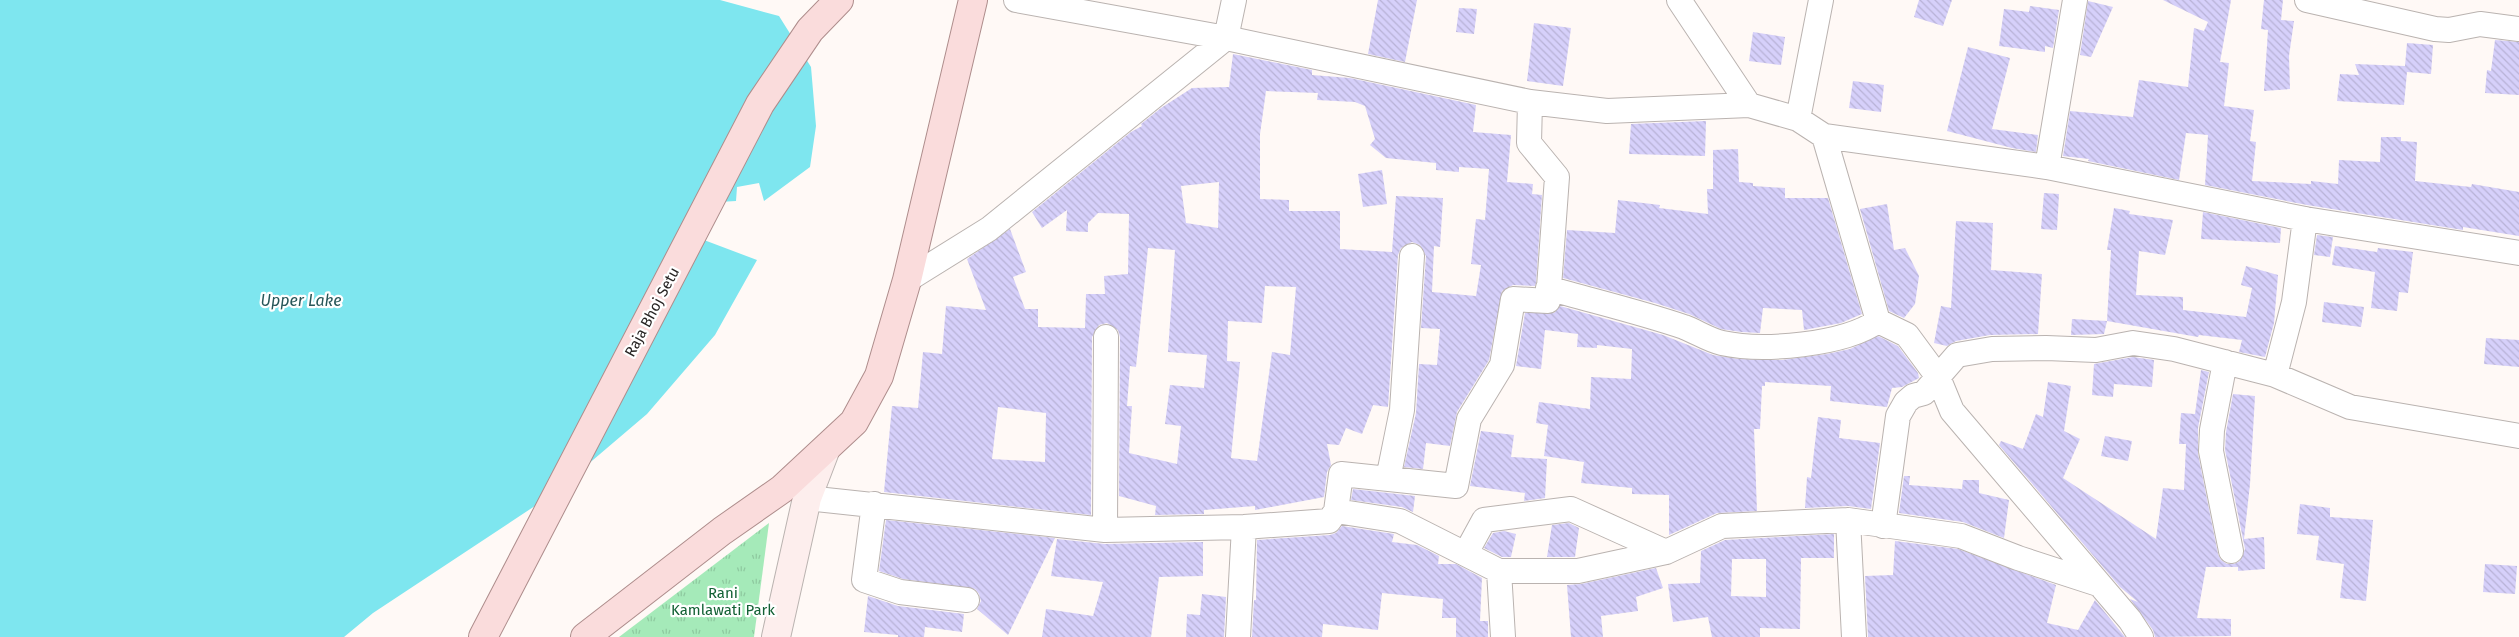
<svg xmlns="http://www.w3.org/2000/svg" width="2519" height="637" font-family="'Fira Sans',sans-serif">
<defs>
<pattern id="park-tufts" width="24" height="20" patternUnits="userSpaceOnUse" patternTransform="scale(1.25)"><rect width="24" height="20" fill="#a5eab9"/><path d="M3 7l-1-3M5 7V3M7 7l1-3M15 17l-1-3M17 17v-4M19 17l1-3" fill="none" stroke="#8ec99f"/></pattern>
<pattern id="building-back-hatch" width="6" height="6" patternUnits="userSpaceOnUse" patternTransform="scale(1.25)"><rect width="6" height="6" fill="#d6d0fa"/><path d="M-1 5l2 2M0 0l6 6M5-1l2 2" fill="none" stroke="#b8b2d6"/></pattern>
</defs>
<rect width="100%" height="100%" fill="#fff9f6"/>
<path fill="url(#park-tufts)" d="M769,523L754,637H619Z"/>
<path fill="#7ee6ef" d="M0,0H720L779,16L811,67L816,126L810,167L764,201L759,183L737,187L736,201L702,203L696,237L757,260L715,335L647,414L553,494L373,613L344,637H0Z"/>
<path fill="url(#building-back-hatch)" fill-rule="evenodd" d="M1378,0H1417L1405,62L1368,54Z
M1919,0H1952L1943,26L1914,17Z
M2163,0H2231L2220,62L2229,63L2224,106L2254,110L2250,141L2256,142L2252,181L2311,184V181L2338,184L2339,160L2380,162L2381,137H2401V141L2417,142L2415,181L2471,187L2472,184L2519,192V236L2463,227V230L2307,205L2205,185L2208,135L2186,133L2179,180L2088,161L2089,159L2063,156L2070,111L2133,117L2139,80L2188,87L2194,28L2204,31L2208,22Z
M2264,0H2283L2281,20L2294,21L2289,56L2290,89L2264,91L2268,30L2261,29Z
M2088,1L2113,7L2091,57L2080,55Z
M2030,6L2059,10L2053,48L2045,46V52L1999,46L2004,9L2029,12Z
M1459,8L1477,9L1474,34L1456,32Z
M1534,23L1571,28L1563,86L1527,81Z
M1753,32L1785,37L1781,65L1749,61Z
M2495,40L2519,42V95L2485,93L2487,70L2491,71Z
M2407,43L2433,45L2431,74L2407,72L2404,105L2337,101L2340,74L2359,75L2355,64L2405,66Z
M1968,47L2010,58L1992,129L2038,135L2036,152L2012,148L1947,131Z
M1233,54L1312,70V75L1350,78L1476,105L1473,132L1511,135L1507,182L1533,184L1532,194L1542,195L1536,283L1535,286L1513,285L1502,291L1489,360L1457,412L1450,446L1426,443L1423,469L1404,467L1416,413L1419,364L1437,365L1440,329L1421,328L1426,256L1420,245L1412,242L1401,248L1398,255L1388,407L1373,405L1362,434L1346,428L1339,445L1327,444L1331,465L1327,472L1324,497L1255,510V506L1204,510V514L1155,515L1156,506L1119,496L1120,337L1118,330L1107,323L1099,325L1092,337L1091,515L884,492L892,406L918,408L923,352L942,354L946,306L986,310L967,259L1010,229L1026,272L1013,277L1025,309H1038V327L1085,328L1086,294H1105L1104,276L1128,274L1129,214L1098,213L1088,223V232L1066,231L1067,210L1042,228L1032,212L1131,132L1142,126L1141,124L1161,108L1192,88L1229,87ZM1266,91L1318,93L1317,100L1355,102L1365,106L1375,139L1370,145L1386,158L1436,163V170L1459,172V167L1489,169L1485,220L1476,219L1471,264L1481,265L1476,296L1432,292L1434,246L1440,247L1443,198L1396,196L1392,252L1340,249V211H1289V200L1260,199V134ZM1219,182L1218,228L1186,223L1181,186ZM1148,248L1175,250L1168,352L1207,355L1204,388L1170,385L1165,424L1181,426L1177,464L1129,453L1132,406H1127L1130,366L1136,367ZM1265,286L1296,287L1290,355L1272,352L1257,461L1231,458L1240,362L1227,361L1228,321L1262,323ZM998,407L1046,413L1045,462L992,459Z
M1853,81L1884,85L1881,112L1849,108Z
M1706,121L1705,156L1629,154L1631,124Z
M1738,149L1739,182L1753,183V186L1785,188V198H1828L1862,314L1841,323L1804,330L1802,310L1763,308L1760,333L1741,332L1721,329L1689,314L1655,303L1563,278L1567,230L1615,233L1618,200L1660,205L1659,208L1708,214L1707,189H1713V150Z
M1382,170L1387,204L1363,207L1358,174Z
M2044,193L2059,194L2057,230L2041,229Z
M1887,204L1894,250L1905,248L1919,276L1915,304L1904,318L1889,311L1860,209Z
M2114,208L2130,211L2129,214L2173,220L2165,255L2139,251L2136,295L2183,297V310L2246,317L2252,288L2241,285L2246,266L2278,275L2274,323L2265,357L2239,352L2242,340L2199,335L2198,337L2107,321L2111,250H2107Z
M2203,212L2281,228L2280,243L2201,239Z
M1956,221L1993,223L1991,270L2042,274L2038,334L1990,335L1956,341L1947,346L1934,343L1941,306L1951,308Z
M2317,235L2333,237L2330,257L2314,255Z
M2335,246L2377,252L2378,248L2413,252L2408,293L2399,292L2397,311L2371,308L2375,272L2332,265Z
M2324,302L2364,307L2361,327L2322,322Z
M1560,306L1663,335L1713,355L1738,359L1782,360L1827,354L1850,349L1878,336L1898,346L1918,373L1919,378L1902,387L1892,388L1887,407L1830,401L1831,386L1765,382V386H1762L1760,429H1754L1757,511L1717,513L1669,535V495L1632,494V488L1581,483L1584,462L1544,456L1548,425L1536,423L1539,402L1590,409L1591,377L1631,379L1632,349L1597,345V348L1577,347L1578,334L1545,330L1541,369L1516,366L1525,313H1554Z
M2072,319L2107,321L2104,334L2071,335Z
M2486,338L2519,340V367L2484,364Z
M2133,357L2154,360L2152,387L2114,384L2113,397L2092,395L2094,364Z
M2201,370L2209,372L2198,428V454L2218,554L2221,560L2227,564H2234L2240,561L2245,549L2225,450L2226,432L2233,394L2255,396L2250,484L2244,539L2264,537L2265,569L2238,571V567H2206L2197,618L2231,619V636L2155,637L2153,630L2130,599L2138,602L2120,587L1999,445L2001,441L2023,449L2036,414L2043,417L2048,382L2071,386L2064,431L2080,439L2063,478L2156,539L2163,488L2184,490L2186,444H2179L2181,413L2195,414Z
M1818,417L1841,420L1839,438L1880,443L1871,509L1848,506L1805,508L1807,477L1811,478Z
M1481,431L1514,435L1511,457L1547,459L1545,498L1524,501L1525,493L1470,486Z
M2105,436L2132,441L2128,461L2101,456Z
M1904,476H1910L1909,485L1962,489L1963,480H1979V493L2009,500L2004,538L1963,522L1899,513Z
M1353,489L1415,496L1413,512L1402,507L1351,500Z
M2300,504L2330,508V517L2373,520L2366,601L2340,598L2344,564L2316,560L2319,536L2297,534Z
M886,520L1055,538L1008,635L977,609L981,601L979,594L975,589L903,579L879,571Z
M1569,523L1579,528L1575,557H1547L1552,525Z
M1342,526L1394,534L1392,542L1417,545L1439,556L1438,564H1456L1482,578L1480,621H1488V637H1456V618H1442L1443,599L1382,593L1378,630L1323,624L1322,637H1252L1254,600H1256L1257,540L1330,535L1336,533Z
M1504,531L1516,534L1511,557H1502L1484,548L1493,533Z
M1834,534V558H1801L1800,629L1760,628V637H1712L1708,617L1673,622L1668,584L1700,583L1701,551L1725,540ZM1732,559H1766V597L1731,596Z
M1057,539L1105,544L1203,542V576L1159,577L1151,637H1042L1046,609L1093,616L1103,582L1051,576Z
M1895,541L1958,549L2056,585L2047,623L2078,630L2095,600L2125,637H1868L1865,576L1893,575Z
M2485,564L2517,566L2515,594L2483,592Z
M1656,568L1663,588L1636,597L1638,611L1601,616L1603,637H1571L1567,585L1581,584Z
M1202,594L1226,597L1224,637H1186L1187,614L1200,615Z
M868,596L898,606L964,614L962,632L925,627L924,637H898V635L864,632Z"/>
<g fill="none" stroke-linecap="round" stroke-linejoin="round">
<defs>
<path id="minor" d="M1016,0L1226,38L1530,102L1607,111L1749,105L1798,119L1824,136L2047,167L2305,219L2519,253
M1679,0L1749,105
M2307,0L2435,29L2449,30L2480,24L2519,29
M1798,119L1821,0
M1824,136L1878,321L1907,335L1938,377L1952,411L2130,620L2141,637
M2047,167L2075,0
M907,280L989,229L1226,38L1234,0
M1548,288C1593,301 1640,312 1684,327C1697,332 1709,340 1722,343C1763,352 1844,345 1878,321
M2225,362L2212,430L2211,451L2231,551
M2275,375L2294,302L2305,219
M1388,479L1402,410L1412,256
M807,498L1105,530L1244,527L1329,521L1336,511L1341,474L1456,486L1469,419L1502,365L1513,299L1548,301L1557,177L1529,143L1530,102
M874,504L864,580L900,592L967,600
M1336,511L1400,521L1499,571L1503,637
M1848,520L1854,637
M1883,526L1898,416L1906,402L1913,396L1924,393L1957,355L1992,349L2046,348L2096,350L2133,343L2174,349L2275,375L2350,407L2519,436
M1105,530L1106,337
M1466,553L1484,520L1571,509L1666,552
M1499,571H1578L1666,552L1722,526L1848,520L1961,536L2018,558L2098,584
M1238,637L1244,527"/>
<path id="secondary" d="M776,637L807,498L825,451"/>
<path id="primary" d="M483,637L760,104L810,30L839,0
M585,637L722,531L782,489L854,422L879,376L907,280L973,0"/>
</defs>
<use href="#minor" stroke="#bab3b0" stroke-width="26"/>
<use href="#secondary" stroke="#bab3b0" stroke-width="30"/>
<use href="#primary" stroke="#ae8d8c" stroke-width="30"/>
<use href="#minor" stroke="#fff" stroke-width="24"/>
<use href="#secondary" stroke="#fdeeed" stroke-width="28"/>
<use href="#primary" stroke="#fadcdc" stroke-width="28"/>
</g>
<g text-anchor="middle" dominant-baseline="central" stroke-width="4.5" stroke-linejoin="round" paint-order="stroke">
<g font-size="15" fill="#272423" stroke="#fff">
<text transform="translate(652 312) rotate(-62)">Raja Bhoj Setu</text>
</g>
<g font-size="15" fill="#136135" stroke="#fff">
<text x="723" y="593">Rani<tspan x="723" dy="17">Kamlawati Park</tspan></text>
</g>
<g font-size="16" font-style="italic" fill="#275659" stroke="#fff">
<text x="301" y="300">Upper Lake</text>
</g>
</g>
</svg>
